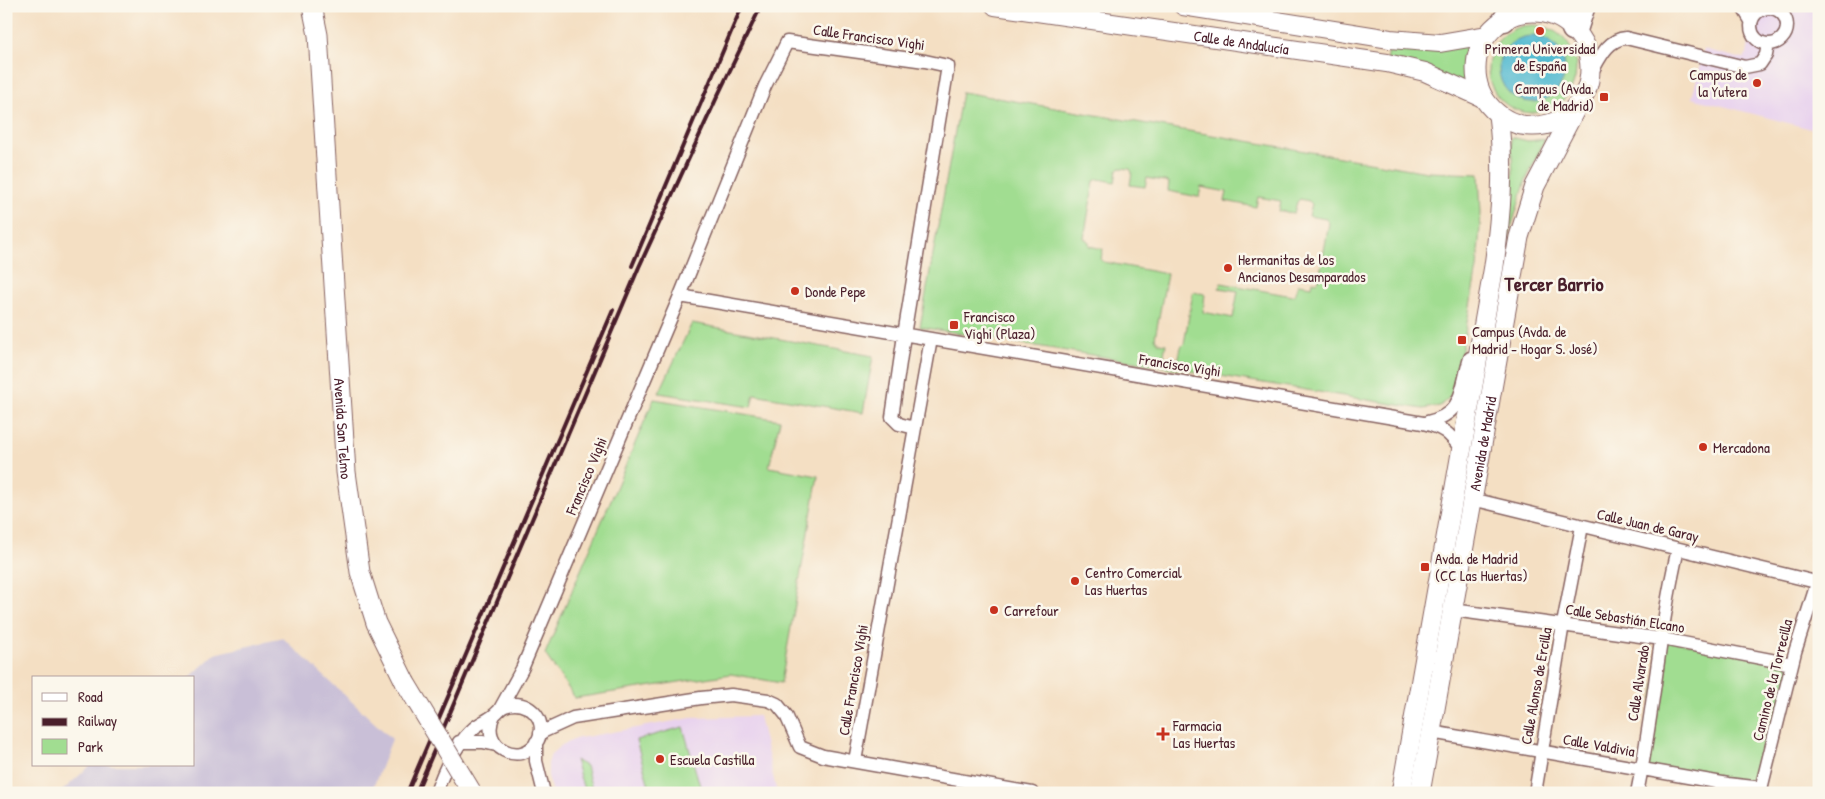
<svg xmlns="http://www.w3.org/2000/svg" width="1825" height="799" font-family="'Patrick Hand',sans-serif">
<rect width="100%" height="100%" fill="#fbf7ec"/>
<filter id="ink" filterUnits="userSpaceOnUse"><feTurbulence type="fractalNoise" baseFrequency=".02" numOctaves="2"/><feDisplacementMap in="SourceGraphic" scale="10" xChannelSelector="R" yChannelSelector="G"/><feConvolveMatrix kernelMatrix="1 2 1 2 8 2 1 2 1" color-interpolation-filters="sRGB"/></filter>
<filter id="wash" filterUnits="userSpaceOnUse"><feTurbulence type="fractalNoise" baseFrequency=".0096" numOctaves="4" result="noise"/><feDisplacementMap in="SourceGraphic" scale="20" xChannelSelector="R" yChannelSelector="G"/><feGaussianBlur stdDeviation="1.12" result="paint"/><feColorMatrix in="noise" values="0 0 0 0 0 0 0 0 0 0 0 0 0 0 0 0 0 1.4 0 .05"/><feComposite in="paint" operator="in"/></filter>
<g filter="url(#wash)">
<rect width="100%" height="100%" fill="#f4dfc3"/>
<path fill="#e8d2ee" d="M1401,6H1449L1442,9L1422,10Z
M1757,6H1819V131L1692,98L1704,49L1738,58H1744L1747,54Z
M759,716L777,793H553L548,776V764L551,754L562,745L574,739L691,718Z"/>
<path fill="#c9bfd7" d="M283,638L392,739L371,793H60L91,765H194V678H189L215,654Z"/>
<path fill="#a1dd91" stroke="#767e5e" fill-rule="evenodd" d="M1488 69a44 44 0 1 1 88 0a44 44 0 1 1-88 0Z
M1487,35C1474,59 1473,73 1483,98L1387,63L1390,39Z
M962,92L1427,172L1479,174L1481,213L1477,268L1454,393L1440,406L1423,409L920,327ZM1120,168L1130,169L1132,172L1130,185L1145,187L1147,178L1169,182L1168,191L1199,197L1201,187L1227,192L1225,201L1256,207L1258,197L1281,201L1279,211L1294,213L1297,202L1300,199L1309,201L1312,204L1309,216L1326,219L1329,223L1319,279L1316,282L1313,281L1312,286L1298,284L1296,293L1292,296L1221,283L1219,288L1238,291L1233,318L1203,312L1205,294L1193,292L1184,344L1181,347L1179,357L1174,360L1167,359L1164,354L1166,344L1159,343L1155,338L1167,274L1104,262L1101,259L1103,249L1089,246V242L1084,238L1094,181L1098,179L1115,182L1117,170Z
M1511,137L1528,141L1545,139L1526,180L1511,228L1506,261H1502L1512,203L1513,174Z
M692,323L873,356L863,413L754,394L751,407L659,393Z
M654,399L780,420L769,467L818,476L781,683L731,674L575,698L545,654Z
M1662,639L1792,664L1762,788L1642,769Z
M683,727L702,793H651L636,740Z
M575,760L586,766L593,793H585Z"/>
<path fill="#52bad0" stroke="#4e6c7e" d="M1499 69a33 33 0 1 1 66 0a33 33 0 1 1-66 0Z"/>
</g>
<g filter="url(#ink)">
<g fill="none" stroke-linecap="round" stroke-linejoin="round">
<defs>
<path id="street" d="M1742,6L1751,21
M1751 26a18 18 0 1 1 36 0a18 18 0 1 1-36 0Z
M1580,34L1589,6
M1590,75C1599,60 1607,39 1626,38L1745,67L1760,64L1766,55L1768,44
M680,296L1423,423C1444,428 1449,433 1462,450
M1427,422C1465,414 1460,389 1470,358
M1472,499L1816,582
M1453,610L1662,639L1792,664
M500,709L522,669L680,296L765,86L787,42L925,61L948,66L904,335L892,417L899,424L915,428
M1431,732L1728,784L1762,788
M540,733L573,718L701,698L731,695L768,700L777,704L786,715L800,747L823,756L1032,793
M459,742H483L496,745
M536,742V761L544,793
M855,761L931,339
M436,793C444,769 455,745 474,728C480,723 488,720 494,715C498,712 500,708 505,706C526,697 549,719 538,740C522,769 478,747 494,715
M1535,793L1563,624L1582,526
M1637,793C1654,712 1659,629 1678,549
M1760,793L1795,652L1819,577"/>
<g id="secondary">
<path id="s1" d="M995,6L1387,63L1425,72L1483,98"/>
<path d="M1183,6L1390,39L1440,43L1487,35"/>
</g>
<g id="primary">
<path id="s2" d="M312,6L318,35L346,472L360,572L376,623L405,682"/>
<circle cx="1533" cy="69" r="57"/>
<path d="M1401,793L1494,266C1501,214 1505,167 1498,115"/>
<path id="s3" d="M1420,793L1519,237L1535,186L1578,104"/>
</g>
<path id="highway" d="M1504,20L1513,6
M1573,29L1574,6"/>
</defs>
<use href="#street" stroke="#866260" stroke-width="15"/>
<use href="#secondary" stroke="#866260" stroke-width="20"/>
<use href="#primary" stroke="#866260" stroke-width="21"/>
<use href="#highway" stroke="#866260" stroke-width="25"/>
<use href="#street" stroke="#fff" stroke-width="12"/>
<use href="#secondary" stroke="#fff" stroke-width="18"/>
<use href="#primary" stroke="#fff" stroke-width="19"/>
<use href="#highway" stroke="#fff" stroke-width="22"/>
<path stroke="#4a1f2b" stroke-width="4" d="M632,266L742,6
M407,793L613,310
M416,793L639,267L718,95L761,6"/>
<defs>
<path id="primary-bridge" d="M405,682L471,791"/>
</defs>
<use href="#primary-bridge" stroke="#866260" stroke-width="21" stroke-linecap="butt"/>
<use href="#primary-bridge" stroke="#fff" stroke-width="19"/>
</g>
</g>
<g fill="#c8321e" stroke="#fbf7ec" stroke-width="2">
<circle cx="1540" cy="31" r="5"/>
<circle cx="1757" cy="83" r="5"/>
<rect x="1599" y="92" width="10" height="10" rx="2.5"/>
<circle cx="1228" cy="268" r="5"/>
<circle cx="795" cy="291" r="5"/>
<rect x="949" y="320" width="10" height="10" rx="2.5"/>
<rect x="1457" y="335" width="10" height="10" rx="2.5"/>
<circle cx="1703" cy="447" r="5"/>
<rect x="1420" y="562" width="10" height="10" rx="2.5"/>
<circle cx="1075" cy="581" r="5"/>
<circle cx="994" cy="610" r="5"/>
<path d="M1160.5 726.5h5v5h5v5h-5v5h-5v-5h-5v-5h5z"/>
<circle cx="660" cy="759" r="5"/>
</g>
<g text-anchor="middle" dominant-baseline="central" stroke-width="5" stroke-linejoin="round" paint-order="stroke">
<g font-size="15" fill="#4a1f2b" stroke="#fbf7ec">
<text transform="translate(869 37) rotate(8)">Calle Francisco Vighi</text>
<text stroke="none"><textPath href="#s1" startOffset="249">Calle de Andalucía</textPath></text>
<text transform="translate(1180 365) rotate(9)">Francisco Vighi</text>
<text stroke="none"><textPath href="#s2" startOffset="424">Avenida San Telmo</textPath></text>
<text stroke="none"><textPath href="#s3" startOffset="355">Avenida de Madrid</textPath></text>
<text transform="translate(586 476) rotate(-67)">Francisco Vighi</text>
<text transform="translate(1648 525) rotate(13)">Calle Juan de Garay</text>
<text transform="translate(1625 618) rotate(9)">Calle Sebastián Elcano</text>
<text transform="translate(853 680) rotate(-80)">Calle Francisco Vighi</text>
<text transform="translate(1772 680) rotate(-76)">Camino de la Torrecilla</text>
<text transform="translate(1638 683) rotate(-81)">Calle Alvarado</text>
<text transform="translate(1536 686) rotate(-80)">Calle Alonso de Ercilla</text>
<text transform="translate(1599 745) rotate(10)">Calle Valdivia</text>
</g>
<g font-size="15" fill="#4a1f2b" stroke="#fbf7ec" text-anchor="start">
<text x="1540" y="48" text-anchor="middle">Primera Universidad<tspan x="1540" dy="17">de España</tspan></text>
<text x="1747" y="74" text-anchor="end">Campus de<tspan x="1747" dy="17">la Yutera</tspan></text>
<text x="1594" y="88" text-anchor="end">Campus (Avda.<tspan x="1594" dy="17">de Madrid)</tspan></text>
<text x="1238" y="259">Hermanitas de los<tspan x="1238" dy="17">Ancianos Desamparados</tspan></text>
<text x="805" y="291">Donde Pepe</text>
<text x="964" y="316">Francisco<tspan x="964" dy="17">Vighi (Plaza)</tspan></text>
<text x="1472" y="331">Campus (Avda. de<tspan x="1472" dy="17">Madrid - Hogar S. José)</tspan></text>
<text x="1713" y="447">Mercadona</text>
<text x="1435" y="558">Avda. de Madrid<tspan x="1435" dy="17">(CC Las Huertas)</tspan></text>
<text x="1085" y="572">Centro Comercial<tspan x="1085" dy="17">Las Huertas</tspan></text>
<text x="1004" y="610">Carrefour</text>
<text x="1173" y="725">Farmacia<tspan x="1173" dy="17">Las Huertas</tspan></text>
<text x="670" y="759">Escuela Castilla</text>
</g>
<g font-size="20" font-weight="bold" fill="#4a1f2b" stroke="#fbf7ec">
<text x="1554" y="283">Tercer Barrio</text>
</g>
</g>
<rect width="1825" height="799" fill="none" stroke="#fbf7ec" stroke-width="25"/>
<rect x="32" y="676" width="162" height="90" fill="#fbf7ec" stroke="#b4a19f"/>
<rect x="42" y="693" width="25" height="8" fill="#ffffff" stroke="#b4a19f"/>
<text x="78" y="702" font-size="15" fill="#4a1f2b">Road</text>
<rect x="42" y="718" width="25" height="8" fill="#4a1f2b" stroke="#b4a19f"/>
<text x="78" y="726" font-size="15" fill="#4a1f2b">Railway</text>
<rect x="42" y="739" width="25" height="15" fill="#a1dd91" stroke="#b4a19f"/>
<text x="78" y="752" font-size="15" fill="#4a1f2b">Park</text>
</svg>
